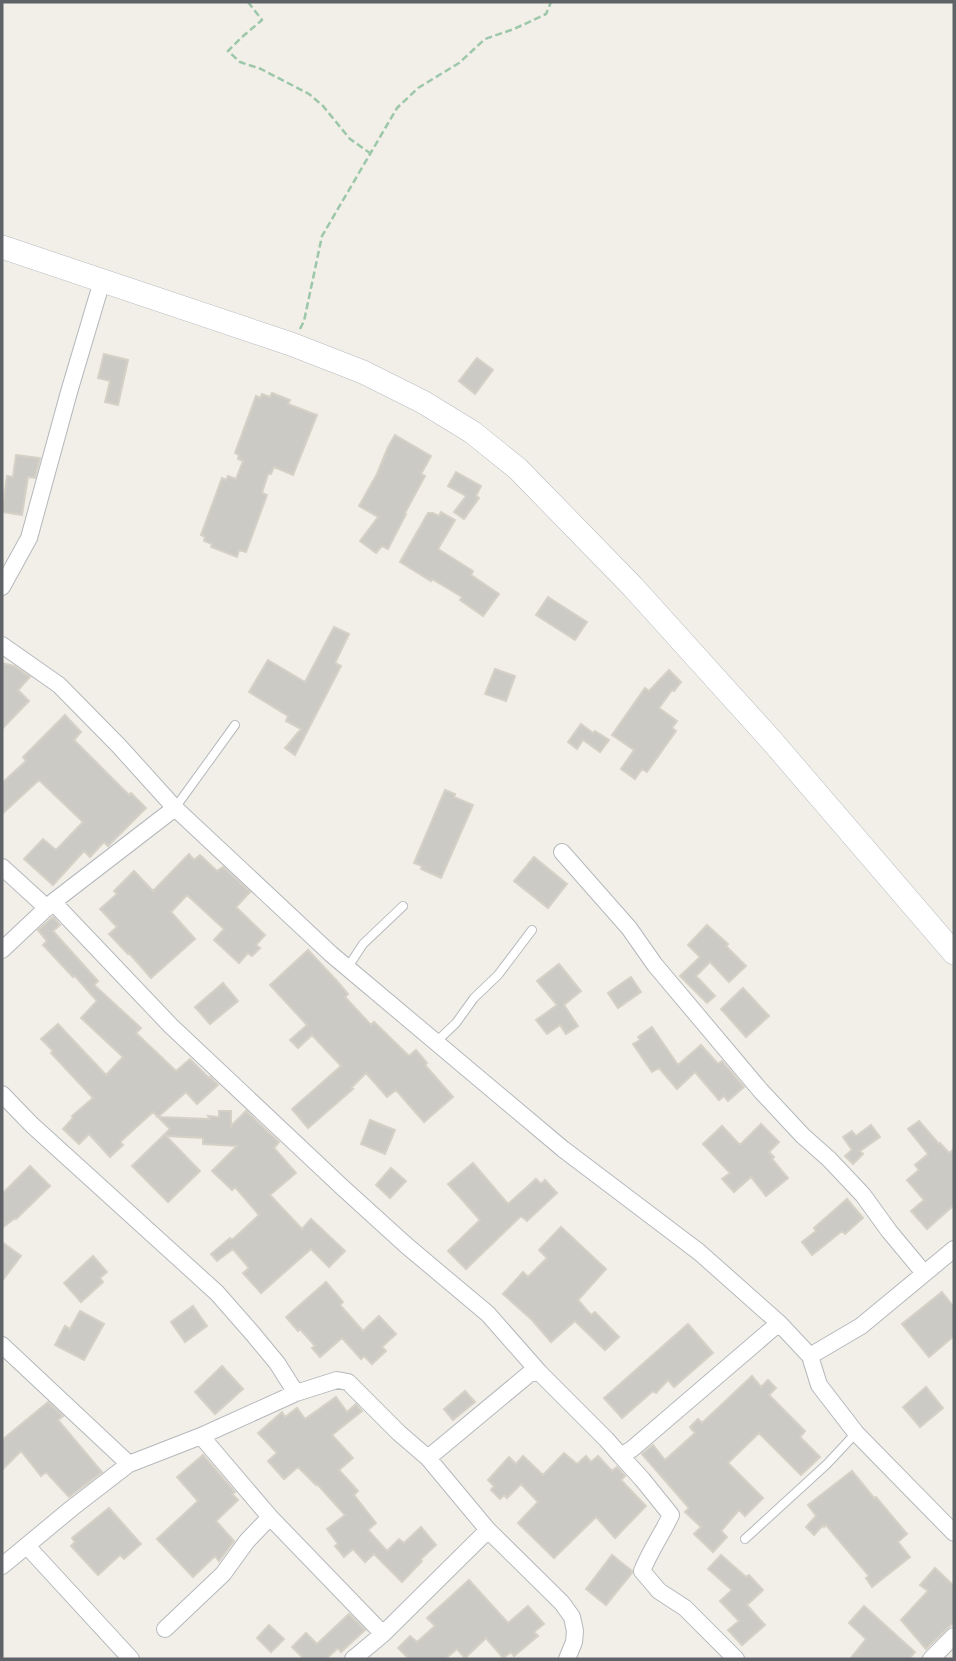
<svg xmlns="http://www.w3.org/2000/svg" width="956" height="1661" font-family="Signika,sans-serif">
<rect width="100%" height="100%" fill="#f1efe8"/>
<path fill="#cccac5" stroke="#d6d1c6" stroke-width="2" d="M104,354L128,360L118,405L105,402L110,381L98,378Z
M477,358L493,370L475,394L459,381Z
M272,393L290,400L288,404L317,415L293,475L274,467L271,474H268L262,493L267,495L246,552L239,550L237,557L211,547L212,544L204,541L205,537L201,535L222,478L226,480L228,476L236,479L243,461L238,459L239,455L235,453L256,396L260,398L262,394L270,397Z
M395,435L431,456L421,474L425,476L405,513L406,514L388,549L382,546L376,553L360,541L378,517L359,506L377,474L388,447Z
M16,455L40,458L35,478L28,477L22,515L2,512L7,476L13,477Z
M456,472L481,486L476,496L479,498L464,519L454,512L466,496L448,486Z
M441,512L455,520L438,549L473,571L471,575L499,594L483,616L460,600L462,597L432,579L431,581L400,562L428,513H433L439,516Z
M548,597L587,622L575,640L536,615Z
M334,627L349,634L335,663L341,666L295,755L285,748L301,729L286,721L288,716L249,692L268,660L305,682Z
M2,663L14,666L30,677L18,690L29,701L2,729Z
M495,669L515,676L506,701L485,694Z
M669,670L681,682L674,691L672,690L659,708L677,721L672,728L676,731L647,772L642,769L635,779L621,769L634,750L612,735L645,688L649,691Z
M65,715L81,732L74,740L129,795L131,793L146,808L108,846L104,842L90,857L84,851L53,885L24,859L43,839L56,850L83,822L39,780L2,814V783L26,761L23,757Z
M581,724L593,733L595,731L609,740L600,752L583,740L577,749L568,742Z
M445,790L455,794L454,797L473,805L441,878L421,869L422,866L414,863Z
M189,854L194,860L200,855L217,871L223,867L250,892L236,907L265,935L256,945L260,948L252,956L248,953L239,963L214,940L224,929L187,895L171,912L195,939L151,978L129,953L128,954L109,934L117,927L100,909L117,894L114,891L134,871L153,891Z
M534,857L567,884L548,908L514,881Z
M53,917L60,925L53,931L98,981L94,985L141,1028L136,1033L176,1071L190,1059L209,1078L210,1077L218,1085L197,1104L186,1092L158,1117L210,1119L208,1116L219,1117V1111H231V1126L246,1111L279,1142L274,1148L296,1173L270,1195L302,1229L311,1219L345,1251L329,1267L311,1249L261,1293L243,1273L249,1268L233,1249L217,1261L211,1254L230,1238L232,1240L259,1215L235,1187L232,1190L212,1171L237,1146L203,1144V1138L166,1136L200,1171L168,1202L132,1166L170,1129L153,1112L120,1142L123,1145L110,1157L89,1134L79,1144L63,1129L73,1118L72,1116L93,1098L51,1053L53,1051L41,1039L58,1024L106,1075L123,1057L81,1018L97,1001L74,975L73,977L43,945L47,941L38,930Z
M707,925L728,944L726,946L746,966L729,982L710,962L696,976L715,996L707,1003L680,976L700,957L688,945Z
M308,950L337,981L348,994L345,997L371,1025L374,1022L409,1056L416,1050L427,1063L425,1065L453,1097L424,1122L396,1090L387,1097L366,1073L351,1088L353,1089L308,1128L292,1109L341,1066L312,1035L298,1048L290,1040L307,1025L270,985Z
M559,964L581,991L564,1005L578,1026L566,1034L560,1025L547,1034L536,1020L557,1005L537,981Z
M631,977L641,992L618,1008L608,993Z
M223,983L238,1001L210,1024L195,1007Z
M743,988L769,1016L746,1037L721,1009Z
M652,1027L678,1065L701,1045L718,1064L722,1061L744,1087L728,1101L724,1096L719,1100L695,1072L677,1089L659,1068L652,1072L633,1044L640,1040L638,1037Z
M370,1120L395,1130L385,1154L361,1144Z
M919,1121L939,1144L940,1143L949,1153L954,1149V1205L927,1229L911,1211L924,1200L907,1180L919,1170L915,1165L928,1154L908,1129Z
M761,1124L779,1142L769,1152L774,1157L772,1159L788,1178L766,1196L751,1177L734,1192L722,1179L730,1173L703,1144L722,1126L740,1145Z
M871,1125L880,1137L860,1151L863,1154L853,1164L845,1156L852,1150L843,1137L852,1131L856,1136Z
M473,1163L508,1204L536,1179L541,1184L545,1180L557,1193L527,1221L521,1216L466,1269L448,1251L480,1220L448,1184Z
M30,1166L50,1186L16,1219L15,1218L2,1228V1194Z
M391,1168L406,1181L390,1198L376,1185Z
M847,1199L863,1218L845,1234L842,1231L812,1255L802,1242L816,1231L814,1228Z
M561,1227L606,1269L578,1300L591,1315L595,1312L619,1337L605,1350L575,1321L551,1342L532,1320L503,1294L523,1272L528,1277L547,1258L539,1250Z
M2,1242L21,1256L2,1281Z
M93,1256L107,1272L100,1278L103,1282L81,1302L64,1283Z
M326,1282L343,1302L340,1305L363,1331L379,1316L396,1334L382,1347L386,1351L372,1364L364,1356L361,1359L342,1338L320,1357L312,1348L315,1346L300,1329L298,1331L286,1317Z
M942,1292L954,1307V1336L929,1357L902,1324Z
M193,1306L207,1326L185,1342L171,1322Z
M80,1311L104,1324L84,1360L55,1345L65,1326L70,1329Z
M688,1324L713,1353L674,1387L668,1380L656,1393L653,1391L622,1418L604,1398Z
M222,1366L243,1389L215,1414L195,1392Z
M752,1376L761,1387L768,1380L776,1388L769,1395L805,1431L800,1437L820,1457L801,1475L759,1433L728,1463L763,1498L745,1516L739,1510L721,1531L727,1537L713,1552L694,1534L701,1527L685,1512L689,1508L642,1454L653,1445L665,1460L695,1433L690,1427L698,1419L702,1423Z
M926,1387L943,1408L920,1427L903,1407Z
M465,1391L475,1402L453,1420L444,1409Z
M336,1397L347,1412L356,1404L362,1411L332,1435L353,1458L339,1470L358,1491L354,1495L376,1523L368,1530L387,1551L399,1539L404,1543L421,1527L436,1545L421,1559L422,1561L402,1582L374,1554L365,1562L353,1549L344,1557L335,1546L338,1544L327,1529L345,1515L317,1484L316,1485L298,1467L284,1479L268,1461L277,1453L258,1433L282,1412L285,1417L297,1408L305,1419Z
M48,1402L63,1416L58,1420L102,1472L69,1497L46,1472L41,1476L21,1451L2,1470V1440Z
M564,1453L577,1464L586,1456L591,1462L598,1456L612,1471L617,1467L625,1476L621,1480L646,1506L615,1538L596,1517L554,1558L518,1523L538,1502L521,1484L507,1498L504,1495L500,1499L491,1490L494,1486L488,1480L509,1457L516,1464L523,1456L543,1475Z
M203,1455L235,1492L232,1494L238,1500L216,1521L234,1541L219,1561L215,1556L193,1577L157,1539L198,1501L177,1477Z
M852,1471L874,1498L876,1497L907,1534L898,1542L910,1557L872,1587L866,1578L869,1576L826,1525L824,1527L823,1525L814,1535L806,1527L816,1516L808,1505Z
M109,1508L141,1544L124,1559L120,1555L98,1575L71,1546L75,1542L72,1538Z
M612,1555L632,1571V1573L606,1605L586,1589Z
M721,1555L746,1577L749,1575L763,1590L747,1605L765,1625L742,1645L728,1630L739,1621L720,1601L732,1590L708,1569Z
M935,1568L954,1586V1622L926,1649L901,1620L928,1591L920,1585Z
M469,1580L508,1623L528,1606L544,1624L534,1632L538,1636L514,1656L511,1652L503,1658L486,1638L465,1658L457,1649L445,1659H409L398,1648L410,1636L417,1642L435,1626L427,1618Z
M864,1606L915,1652L909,1659H850L866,1639L849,1623Z
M349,1614L365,1630L341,1652L338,1648L326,1659H304L292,1647L306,1633L317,1644Z
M269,1625L284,1639L271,1652L257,1638Z"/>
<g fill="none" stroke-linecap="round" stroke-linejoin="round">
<defs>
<path id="service" d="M175,808L235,725
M348,967L363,944L403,906
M436,1042L456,1023L474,998L498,975L532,930
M745,1539L827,1464L856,1433"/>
<path id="minor" d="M2,587L29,538L69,392L102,281
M2,645L59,685L119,746L175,808L331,954L563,1149L699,1252L779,1323L810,1356L819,1385L856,1433L954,1533
M562,852L629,928L655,965L761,1091L803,1136L829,1159L863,1195L889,1231L924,1273
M2,867L47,908
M53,902L171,1026L342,1187L407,1246L488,1314L539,1372
M2,950L53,902L175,808
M2,1094L32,1125L217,1293L253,1334L277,1363L296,1393
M2,1345L129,1464
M810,1356L861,1326L954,1249
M201,1436L270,1517L383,1634
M621,1456L642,1479L671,1515C662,1534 650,1551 642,1571L659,1591L685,1608L736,1659
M428,1458L529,1374L539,1372L606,1439L621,1456L632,1449L779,1323
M27,1546L131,1659
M2,1566L72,1508L129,1464L201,1436L296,1393L337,1380L348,1382L399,1433L428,1458L488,1530L562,1603L572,1617L575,1631L574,1642L567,1659
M165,1629L223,1574L247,1541L270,1517
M353,1659L383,1634L488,1530
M931,1659L954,1636"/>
<path id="secondary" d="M2,247L291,344L363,372L423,402L472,432L518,469L633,587L772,741L954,953"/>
</defs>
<use href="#service" stroke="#b5b8bc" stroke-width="10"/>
<use href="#minor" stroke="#b5b8bc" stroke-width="18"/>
<use href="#secondary" stroke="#b6babf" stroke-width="24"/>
<path stroke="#9cc7a9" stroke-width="2.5" stroke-dasharray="7 3.5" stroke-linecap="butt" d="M248,2L262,20L242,37L228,51L240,62L261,69L309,94L323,106L350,139L370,153
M300,329L304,321L322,236L397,108L418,88L459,63L485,39L514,29L546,14L551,2"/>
<use href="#service" stroke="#fff" stroke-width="8"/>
<use href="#minor" stroke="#fff" stroke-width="16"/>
<use href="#secondary" stroke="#fff" stroke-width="23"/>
</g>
<rect width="956" height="1661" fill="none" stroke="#5f6368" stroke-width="7"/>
</svg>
